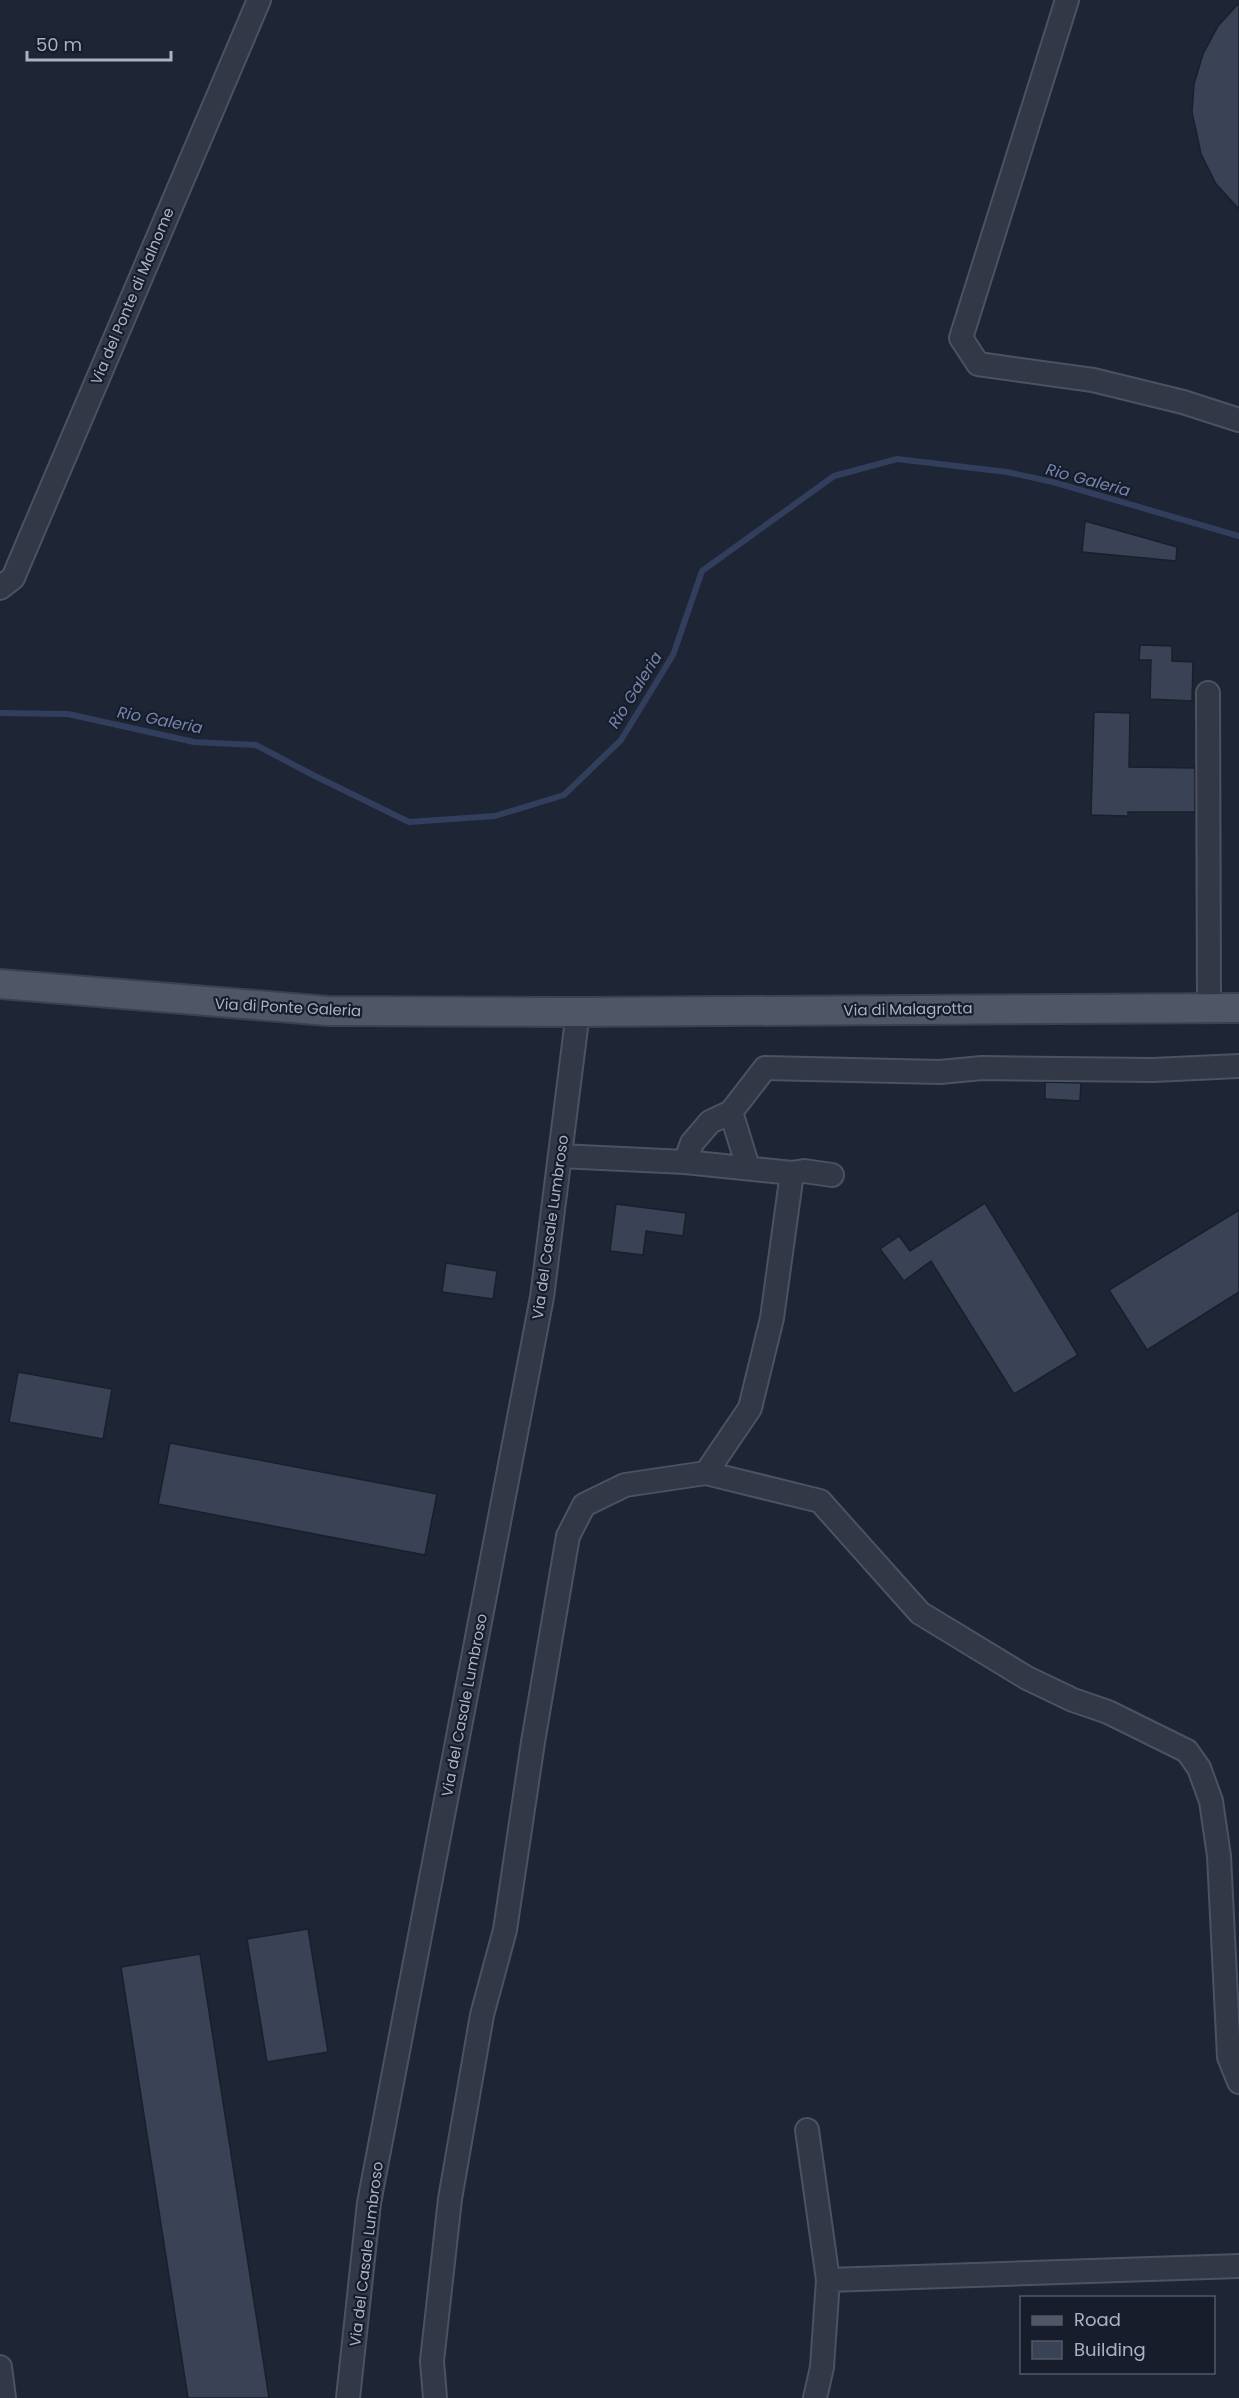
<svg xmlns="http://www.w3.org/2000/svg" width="1239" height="2398" font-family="Poppins,sans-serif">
<rect width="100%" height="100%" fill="#1e2535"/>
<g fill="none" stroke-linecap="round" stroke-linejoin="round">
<path stroke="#313f5d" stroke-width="6" d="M0,713L68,714L194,742L256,745L313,775L409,822L495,816L564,795L621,740L673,655L702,571L834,476L897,459L1007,472L1053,482L1239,536"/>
</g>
<path fill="#3a4356" stroke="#191f2c" stroke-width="1.5" d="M1239,3V209L1216,184L1201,154L1192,112L1194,84L1203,54L1218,26Z
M1085,521L1177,547L1176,561L1082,552Z
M1140,645L1172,646V661L1193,662L1192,701L1150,699L1151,660H1139Z
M1094,712L1130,713L1129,767L1195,768V812H1128V816L1091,815Z
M1045,1082L1081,1083L1080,1101L1045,1099Z
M985,1203L1078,1355L1014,1394L931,1261L904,1281L880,1249L899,1236L910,1251Z
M616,1204L686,1213L683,1236L646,1231L643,1255L610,1251Z
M1239,1210V1292L1147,1350L1109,1290Z
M446,1263L497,1271L493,1299L442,1292Z
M18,1372L112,1389L103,1439L9,1422Z
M170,1443L437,1494L425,1555L158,1504Z
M308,1929L328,2052L267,2062L247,1939Z
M200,1954L269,2398H188L121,1967Z"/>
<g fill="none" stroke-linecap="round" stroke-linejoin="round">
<defs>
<path id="minor" d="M1067,0L961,338L978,364L1093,380L1183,402L1239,420
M0,588L13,578L259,0
M1208,693L1209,1008
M731,1112L748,1167
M560,1156L685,1162L792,1173L804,1171L832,1175
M685,1162L692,1143L710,1122L731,1112L765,1068L940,1072L982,1068L1153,1070L1239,1066
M706,1473L750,1408L772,1318L792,1173
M807,2130L828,2280L822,2367L815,2398
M828,2280L1239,2266
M0,2367L4,2398
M348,2398L369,2203L542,1297L578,1012
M435,2398L432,2361L450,2199L482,2015L505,1930L533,1742L568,1536L584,1505L625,1485L706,1473L820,1501L920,1613L1027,1678L1073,1700L1108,1712L1187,1751L1199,1768L1211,1801L1219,1856L1229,2057L1239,2082"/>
<path id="major" d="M0,984L328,1011L578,1012L1239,1008"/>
</defs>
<use href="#minor" stroke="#4c5261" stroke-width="26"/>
<use href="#major" stroke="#3b414f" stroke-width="32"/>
<use href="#minor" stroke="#323846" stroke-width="22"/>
<use href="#major" stroke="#4f5666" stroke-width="28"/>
</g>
<g text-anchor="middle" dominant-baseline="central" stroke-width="4.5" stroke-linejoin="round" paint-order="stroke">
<g font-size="15" fill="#abb2c3" stroke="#171d2a">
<text transform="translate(132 296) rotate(-67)">Via del Ponte di Malnome</text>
<text transform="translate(288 1007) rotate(3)">Via di Ponte Galeria</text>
<text transform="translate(908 1009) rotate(-1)">Via di Malagrotta</text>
<text transform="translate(550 1227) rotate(-82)">Via del Casale Lumbroso</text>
<text transform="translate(464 1705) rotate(-79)">Via del Casale Lumbroso</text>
<text transform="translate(366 2254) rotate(-83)">Via del Casale Lumbroso</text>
</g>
<g font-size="16" font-style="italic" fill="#7385ad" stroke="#171d2a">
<text transform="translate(1088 480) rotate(15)">Rio Galeria</text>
<text transform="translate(635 690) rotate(-58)">Rio Galeria</text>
<text transform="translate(160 720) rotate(11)">Rio Galeria</text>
</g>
</g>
<rect x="1020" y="2296" width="195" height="78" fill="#171d2a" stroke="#525967" stroke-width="1.5"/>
<rect x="1032" y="2316" width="30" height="9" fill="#4f5666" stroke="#525967" stroke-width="1.5"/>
<text x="1074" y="2326" font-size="18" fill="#abb2c3">Road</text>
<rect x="1032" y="2341" width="30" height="18" fill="#3a4356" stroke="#525967" stroke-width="1.5"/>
<text x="1074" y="2356" font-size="18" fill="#abb2c3">Building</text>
<path d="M27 51v9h144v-9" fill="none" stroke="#abb2c3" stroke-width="3"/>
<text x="36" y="51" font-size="18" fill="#abb2c3" stroke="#171d2a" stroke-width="4.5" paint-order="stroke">50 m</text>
</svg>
